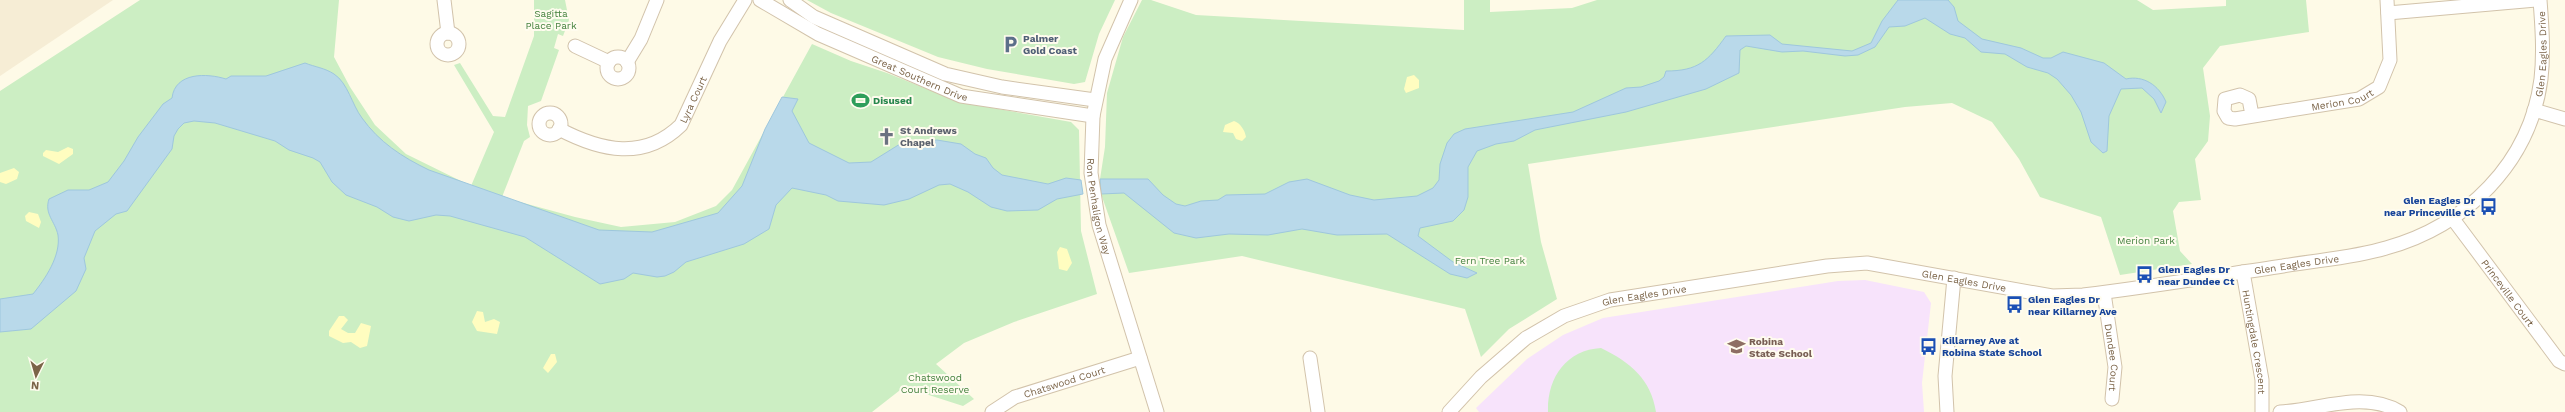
<svg xmlns="http://www.w3.org/2000/svg" width="2565" height="412" font-family="'Work Sans',sans-serif">
<rect width="100%" height="100%" fill="#fefae7"/>
<path fill="#f6edd5" d="M0,0H113L0,76Z"/>
<path fill="#f7e3fb" d="M1865,280L1924,292L1931,303L1922,383L1924,412H1479L1476,408L1527,359L1563,335L1603,318L1838,281Z"/>
<path fill="#cceec3" d="M140,0H339L334,57L350,87L375,125L406,154L471,186L494,132L454,65L460,63L493,116L505,117L534,36V0H565L569,20L563,36L558,34L554,48L559,50L541,101L528,106L527,125L530,137L524,141L502,197L575,217L621,227L675,222L716,206L732,190L812,44L851,61L887,73L959,102L1071,122L1079,130L1081,231L1097,294L1014,322L964,343L936,364L974,399L963,406L904,387L872,412H0V91Z
M807,0H1115L1099,34L1085,82L1074,84L987,69L938,57L831,13Z
M1142,0H1151L1196,15L1464,30V0H1490V12L1572,8L1597,0H2137L2153,10L2226,6V0H2306L2309,32L2220,46L2203,68L2210,116L2208,141L2195,159L2201,200L2179,202L2173,211L2180,251L2192,264L2120,275L2101,217L2040,197L2019,159L1992,122L1952,103L1905,107L1528,164L1541,242L1557,299L1509,329L1481,357L1465,309L1242,256L1129,273L1101,194L1100,179L1105,147L1107,93L1123,37Z
M1601,348C1630,362 1651,379 1656,412H1548C1547,378 1566,350 1601,348Z"/>
<path fill="#fffdc0" d="M1414,75L1419,80V88L1406,93L1404,89L1407,77Z
M1234,121C1240,123 1245,130 1246,137L1242,141L1236,139L1233,133L1223,132L1225,125Z
M68,147L73,149V154L59,164L43,156V153L46,150L58,152Z
M14,168L19,172L17,179L6,184L0,182V173Z
M29,212L38,214L41,222L39,228L26,221L25,216Z
M1060,247L1067,249L1072,263L1067,271L1059,269L1057,252Z
M477,311L483,312L485,322L494,319L500,322L497,334L477,331L472,322Z
M339,316H344L348,320L341,329L348,333H355L361,323L371,326L367,346L360,348L351,342L343,343L329,336V331Z
M551,354H555L557,362L548,373L543,368Z"/>
<path fill="#b9d9ea" stroke="#9ec7dd" d="M1898,0H1948L1954,7L1958,21L1982,39L2021,48L2043,58H2051L2063,52L2104,63L2126,79C2143,75 2159,85 2166,102L2161,113L2154,99L2142,88L2121,89L2109,116L2107,151L2103,153L2091,142L2081,112L2071,95L2057,79L2048,73L2027,67L2005,54L1981,52L1965,38L1950,34L1925,18L1905,26L1889,27L1875,47L1858,55L1845,56L1803,51L1782,52L1746,46L1740,50L1739,73L1706,89L1626,112L1535,130L1514,141L1496,144L1477,151L1468,167V197L1464,210L1453,221L1420,228L1418,236L1453,262L1477,273L1467,278L1450,274L1387,234L1337,235L1302,229L1268,235L1229,234L1196,238L1174,233L1124,193L1101,194L1100,179H1148L1163,195L1176,204L1185,206L1201,201L1218,200L1226,195L1265,194L1289,182L1307,179L1350,195L1374,200L1417,196L1433,188L1439,180L1440,164L1447,143L1454,134L1465,129L1573,112L1626,88L1641,87L1659,81L1664,77L1666,71C1698,71 1708,61 1726,36L1770,35L1782,44L1852,51L1871,43L1882,21Z
M305,63C315,67 325,68 334,74C348,83 352,105 362,118C379,142 402,157 429,170L599,230L652,232L718,213L742,186L765,129L782,97L798,99L792,111L809,143L849,163L871,162L900,144L937,140L961,144L975,154L986,158L993,168L1002,175L1048,184L1066,178L1081,180L1083,194L1057,199L1038,210L1007,211L991,207L968,192L950,184L939,185L909,199L884,205L838,201L826,195L792,188L776,205L769,229L744,244L686,262L674,272L665,276L657,277L633,273L624,279L600,284L525,237L450,216L436,215L409,221L393,217L377,207L346,195L332,182L320,162L313,158L289,150L275,141L215,123L194,121L184,123L178,129L174,136L172,149L127,211L116,214L95,231L84,258L86,269L76,291L31,329L0,332V299L33,294C45,279 61,256 58,235C55,221 44,214 49,199L68,190H89L108,182L124,161L138,137L163,104L172,98C175,72 207,73 226,79L231,76H266Z"/>
<g fill="none" stroke-linecap="round" stroke-linejoin="round">
<defs>
<g id="minor">
<path d="M444,0L448,33"/>
<path id="s1" d="M760,0L818,34L961,96L1093,116"/>
<path d="M790,0L814,17L945,74L1002,87L1095,100"/>
<path id="s2" d="M1131,0L1105,59L1093,116L1091,173L1099,225L1157,412"/>
<path d="M2388,13L2536,0"/>
<circle cx="448" cy="44" r="11"/>
<path d="M575,46L609,62"/>
<circle cx="618" cy="68" r="11"/>
<path d="M627,62L641,39L657,0"/>
<path d="M2534,110L2565,119"/>
<circle cx="550" cy="124" r="11"/>
<path id="s3" d="M2252,115L2249,99L2240,95L2225,99L2224,111L2228,118L2235,119L2359,99L2379,87L2390,60L2387,0"/>
<path id="s4" d="M559,129C601,151 644,161 681,125L720,41L745,0"/>
<path id="s5" d="M2453,219L2559,361L2565,364"/>
<path id="s6" d="M2243,272L2262,380V412"/>
<path id="s7" d="M2104,293L2115,367L2112,399"/>
<path d="M1310,358L1318,412"/>
<path id="s8" d="M992,412L1015,397L1140,358"/>
<path id="s9" d="M1449,412L1481,377L1526,338L1564,316L1610,300L1827,266L1867,263L2052,296L2083,295C2150,287 2216,276 2283,266C2317,260 2353,258 2386,248C2466,226 2530,163 2541,79C2544,53 2542,26 2540,0"/>
<path d="M1947,412L1945,376L1954,278"/>
<path d="M2280,412C2319,410 2364,390 2400,412"/>
</g>
</defs>
<use href="#minor" stroke="#d2c3ab" stroke-width="15"/>
<use href="#minor" stroke="#fff" stroke-width="13"/>
</g>
<defs>
<symbol id="parking-bare" viewBox="-9 -9 18 18"><path d="M-3.5-5.5H1a3.5 3.5 0 0 1 0 7H-1V5.5H-3.5ZM-1-3.4V-.6H.8a1.4 1.4 0 0 0 0-2.8Z" fill="#5c6f8a" stroke="#fffcef" stroke-width="2.5" paint-order="stroke"/></symbol>
<symbol id="stadium-bare" viewBox="-9 -9 18 18"><path d="M0-5a6.5 5 0 1 0 0 10a6.5 5 0 1 0 0-10ZM-3.5-1.8h7v3.6h-7Z" fill="#2e9e5b" stroke="#fffcef" stroke-width="2.5" paint-order="stroke"/></symbol>
<symbol id="church-bare" viewBox="-9 -9 18 18"><path d="M-1.2-6h2.4v3.5h3.3v2.4h-3.3V6h-2.4V-.1h-3.3v-2.4h3.3Z" fill="#6b7280" stroke="#fffcef" stroke-width="2.5" paint-order="stroke"/></symbol>
<symbol id="bus-bare" viewBox="-9 -9 18 18"><path d="M-5-6H5V4H4V6H2V4H-2V6H-4V4H-5ZM-3.5-4V0h7V-4ZM-3.5 1.2v1.5H-2V1.2ZM2 1.2v1.5H3.5V1.2Z" fill="#1a4fb4" stroke="#fffcef" stroke-width="2.5" paint-order="stroke"/></symbol>
<symbol id="school-bare" viewBox="-9 -9 18 18"><path d="M0-5L7-2L0 1L-7-2ZM-4 1L0 2.5L4 1V4Q0 6-4 4Z" fill="#8d6e63" stroke="#fffcef" stroke-width="2.5" paint-order="stroke"/></symbol>
</defs>
<g fill-rule="evenodd">
<use href="#parking-bare" x="998" y="32" width="25" height="25"/>
<use href="#stadium-bare" x="848" y="88" width="25" height="25"/>
<use href="#church-bare" x="874" y="124" width="25" height="25"/>
<use href="#bus-bare" x="2476" y="194" width="25" height="25"/>
<use href="#bus-bare" x="2132" y="262" width="25" height="25"/>
<use href="#bus-bare" x="2002" y="292" width="25" height="25"/>
<use href="#bus-bare" x="1916" y="334" width="25" height="25"/>
<use href="#school-bare" x="1724" y="334" width="25" height="25"/>
</g>
<g text-anchor="middle" dominant-baseline="central" stroke-width="4" stroke-linejoin="round" paint-order="stroke">
<g font-size="10" fill="#45823f" stroke="#fffcef">
<text x="551" y="13">Sagitta<tspan x="551" dy="12">Place Park</tspan></text>
<text x="2146" y="240">Merion Park</text>
<text x="1490" y="260">Fern Tree Park</text>
<text x="935" y="377">Chatswood<tspan x="935" dy="12">Court Reserve</tspan></text>
</g>
<g font-size="10" font-weight="bold" fill="#4e5e75" stroke="#fffcef" text-anchor="start">
<text x="1023" y="38">Palmer<tspan x="1023" dy="12">Gold Coast</tspan></text>
</g>
<g font-size="10" fill="#7b6448" stroke="#fffcef">
<text stroke="none"><textPath href="#s9" startOffset="1253">Glen Eagles Drive</textPath></text>
<text stroke="none"><textPath href="#s1" startOffset="178">Great Southern Drive</textPath></text>
<text stroke="none"><textPath href="#s3" startOffset="178">Merion Court</textPath></text>
<text stroke="none"><textPath href="#s4" startOffset="160">Lyra Court</textPath></text>
<text stroke="none"><textPath href="#s2" startOffset="214">Ron Penhaligon Way</textPath></text>
<text stroke="none"><textPath href="#s9" startOffset="894">Glen Eagles Drive</textPath></text>
<text stroke="none"><textPath href="#s9" startOffset="558">Glen Eagles Drive</textPath></text>
<text stroke="none"><textPath href="#s5" startOffset="92">Princeville Court</textPath></text>
<text stroke="none"><textPath href="#s9" startOffset="234">Glen Eagles Drive</textPath></text>
<text stroke="none"><textPath href="#s6" startOffset="71">Huntingdale Crescent</textPath></text>
<text stroke="none"><textPath href="#s7" startOffset="65">Dundee Court</textPath></text>
<text stroke="none"><textPath href="#s8" startOffset="79">Chatswood Court</textPath></text>
</g>
<g font-size="10" font-weight="bold" fill="#27864d" stroke="#fffcef" text-anchor="start">
<text x="873" y="100">Disused</text>
</g>
<g font-size="10" font-weight="bold" fill="#5b616d" stroke="#fffcef" text-anchor="start">
<text x="900" y="130">St Andrews<tspan x="900" dy="12">Chapel</tspan></text>
</g>
<g font-size="10" font-weight="bold" fill="#164399" stroke="#fffcef" text-anchor="start">
<text x="2475" y="200" text-anchor="end">Glen Eagles Dr<tspan x="2475" dy="12">near Princeville Ct</tspan></text>
<text x="2158" y="269">Glen Eagles Dr<tspan x="2158" dy="12">near Dundee Ct</tspan></text>
<text x="2028" y="299">Glen Eagles Dr<tspan x="2028" dy="12">near Killarney Ave</tspan></text>
<text x="1942" y="340">Killarney Ave at<tspan x="1942" dy="12">Robina State School</tspan></text>
</g>
<g font-size="10" font-weight="bold" fill="#785e54" stroke="#fffcef" text-anchor="start">
<text x="1749" y="341">Robina<tspan x="1749" dy="12">State School</tspan></text>
</g>
</g>
<g transform="translate(36 376) rotate(185)" stroke="#fffcef" stroke-width="3" paint-order="stroke">
<path d="M0-3L7 15L0 10L-7 15Z" fill="#7b6448"/>
<text y="-6" font-size="11" font-weight="bold" text-anchor="middle" fill="#7b6448">N</text>
</g>
</svg>
